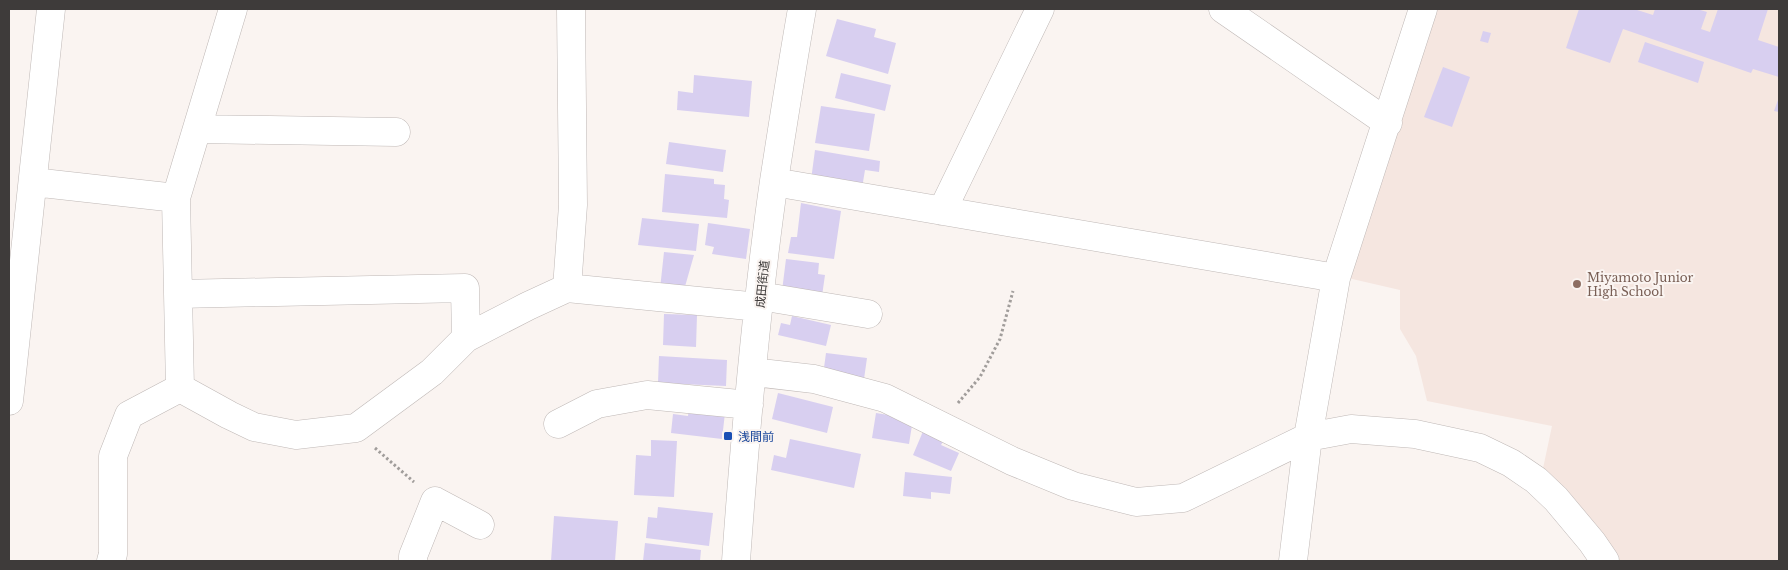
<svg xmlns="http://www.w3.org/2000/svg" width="1788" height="570" font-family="'Libre Baskerville','Noto Sans JP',serif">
<rect width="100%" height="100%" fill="#faf4f1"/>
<path fill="#f5e6e0" d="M1431,9H1779V561H1615L1542,473L1552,426L1427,401L1416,356L1400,329V290L1348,278Z"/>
<path fill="#d8cff0" d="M1579,9H1634L1653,15L1655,9H1697L1707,12L1701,29L1710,32L1718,9H1768L1758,40L1779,47V77L1753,69L1751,73L1623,29L1610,63L1566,48Z
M837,19L876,29L874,37L896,43L888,74L826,56Z
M1483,31L1491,33L1488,43L1480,41Z
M1645,42L1704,62L1698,83L1638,62Z
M1443,67L1470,77L1452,127L1424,117Z
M841,73L891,85L885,111L835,98Z
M694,75L752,81L749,117L677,110L678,91L693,93Z
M1779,97V112L1774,111Z
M821,106L875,114L869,151L815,143Z
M669,142L726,150L723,172L666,164Z
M815,150L880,161L879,172L865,170L862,188L811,180Z
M665,174L714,179V184L725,185L724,199L729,200L727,218L662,212Z
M801,203L841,211L834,259L788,253L791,237H797Z
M642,218L699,224L696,251L638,245Z
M708,223L750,229L746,259L712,254L714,247L705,245Z
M664,252L694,255L684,290L660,289Z
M786,259L819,263L818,274L825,275L822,296L782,291Z
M664,314L697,315L696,347L663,345Z
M792,316L831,325L826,346L778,335L781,323L790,325Z
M826,353L867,358L864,379L823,375Z
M659,356L727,360L726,386L658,383Z
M778,393L833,407L827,433L772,419Z
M689,408L725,413L722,439L671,433L673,414L688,416Z
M876,413L913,419L909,444L872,438Z
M924,429L945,438L941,445L959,453L951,471L913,455Z
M790,439L861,454L854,488L771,470L774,455L786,458Z
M651,440L677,441L674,497L634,495L636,455L651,456Z
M905,472L952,477L950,494L931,492V499L903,496Z
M658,507L713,513L709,546L646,538L648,517L657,518Z
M554,516L618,521L615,561H551Z
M645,543L701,550L700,561H643Z"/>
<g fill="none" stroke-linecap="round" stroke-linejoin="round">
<defs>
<path id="minor" d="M1223,9L1388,123
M197,129L396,132
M33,182L176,198
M774,182L1336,278
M942,211L1040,9
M567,288L573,205L571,9
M178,294L465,288L466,338
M760,296L868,314
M753,372L814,379L885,398L1012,461L1073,486L1136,502L1183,498L1308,437L1351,429L1415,434L1480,448L1511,463L1536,480L1556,499L1592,542L1605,561
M180,388L229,415L254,427L296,435L356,428L432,372L466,338L528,306L567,288L759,307
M180,388L176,198L233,9
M9,401L51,9
M558,424L597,404L647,395L749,405
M111,561L113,554V456L129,415L180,388
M413,561V556L435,501L480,525
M736,561C745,435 756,306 774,181C783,123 792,66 802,9
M1293,561L1308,437L1336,278L1423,9"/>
</defs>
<use href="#minor" stroke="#bfb8b6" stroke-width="29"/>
<path stroke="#a19d9b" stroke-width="3" stroke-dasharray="2.5 2.5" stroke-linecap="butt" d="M958,403L980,377L1000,339L1013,291
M375,448L414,482"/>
<use href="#minor" stroke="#fff" stroke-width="28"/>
</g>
<circle fill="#8d6e63" stroke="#faf4f1" stroke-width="2" cx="1577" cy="284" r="5"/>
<rect fill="#1a4fb4" stroke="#faf4f1" stroke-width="2" x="723" y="431" width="10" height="10" rx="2.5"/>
<g text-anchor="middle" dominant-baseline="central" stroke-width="4" stroke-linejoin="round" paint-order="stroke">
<g font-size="12" fill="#785e54" stroke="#faf4f1" text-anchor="start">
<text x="1587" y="277">Miyamoto Junior<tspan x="1587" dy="14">High School</tspan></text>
</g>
<g font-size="12" fill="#3e3b3a" stroke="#faf4f1">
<text transform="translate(762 284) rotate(-84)">成田街道</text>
</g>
<g font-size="12" fill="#164399" stroke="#faf4f1" text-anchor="start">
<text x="738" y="436">浅間前</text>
</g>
</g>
<rect width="1788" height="570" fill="none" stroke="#3e3b3a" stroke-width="20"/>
</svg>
